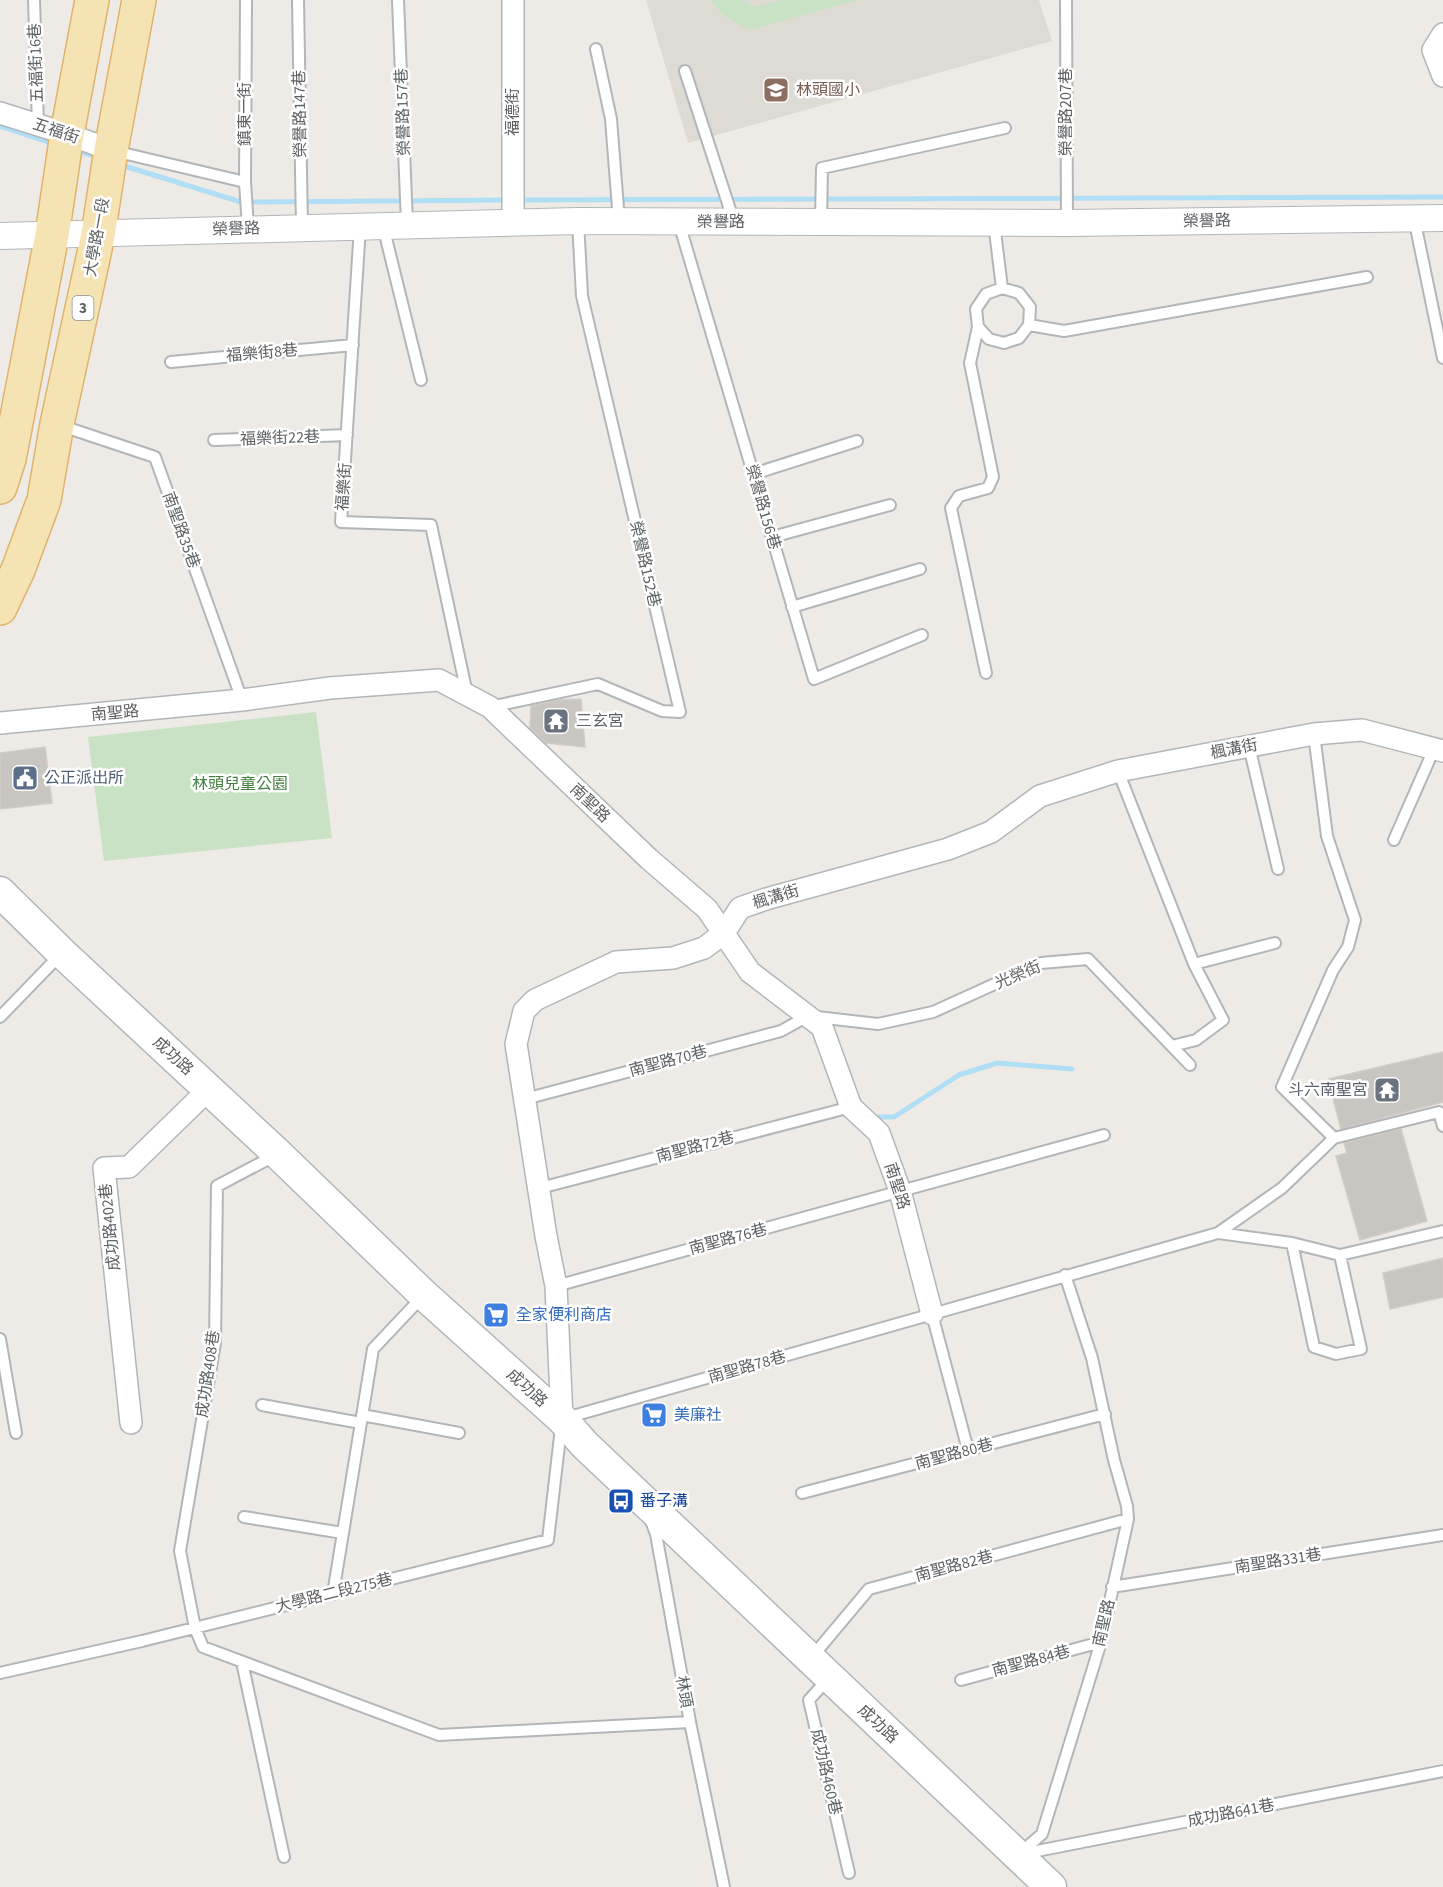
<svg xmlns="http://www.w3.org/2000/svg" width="1443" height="1887" font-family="'Source Sans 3','Noto Sans TC',sans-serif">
<rect width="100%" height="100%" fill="#eeebe6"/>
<path fill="#dedad4" d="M646,0H1039L1052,41L688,143Z"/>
<path fill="#c9e2c6" d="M710,0H743L754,7L781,0H858L749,30L723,15Z
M316,712L332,838L104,861L88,737Z"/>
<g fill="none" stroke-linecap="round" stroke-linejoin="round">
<path stroke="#afdef5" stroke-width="5" d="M0,126L55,144
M75,150L98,157
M118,164L241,202L508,200
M518,200L1443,197
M874,1117H894L959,1075L997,1063L1072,1069"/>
</g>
<path fill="#c9c6c2" stroke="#d2ccc5" stroke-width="1.5" d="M581,699L585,747L546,743L530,728L531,706L558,700Z
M45,747L52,803L0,809V753Z
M1443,1052V1102L1341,1129L1328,1079Z
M1401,1129L1427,1221L1360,1240L1336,1156L1347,1153L1344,1143Z
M1443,1258V1297L1390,1309L1383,1273Z"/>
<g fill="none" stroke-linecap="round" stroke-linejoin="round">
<defs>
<path id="service" d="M34,0L38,125
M246,0L245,182L248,228
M298,0L302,227
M398,0L407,224
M1066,0L1067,223
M596,49L611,119L619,221
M685,71L734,222
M114,151L245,182
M1414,218L1443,358
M821,222L822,168L1005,128
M679,223L814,679L922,635
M994,223L1002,288
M383,226L421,380
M360,227L341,522L431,525L467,694
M1029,325L1064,331L1367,277
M978,327L989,339L1004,343L1019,338L1029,325L1030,307L1019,293L1002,288L986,294L976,309L978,327L970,363L993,477L988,488L959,496L951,508L986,673
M171,362L353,345
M59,425L155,457L242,700
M214,440L347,435
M753,474L857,441
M772,537L890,505
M792,607L920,569
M490,707L598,684L662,711L680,712L582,296L578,221
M1314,734L1327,836L1355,920L1348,947L1333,970L1282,1087L1334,1138
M1249,746L1278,869
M1118,771L1194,964L1223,1020L1196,1040L1172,1046
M1394,840L1434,749
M1194,964L1275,943
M0,1017L60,955
M525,1099L781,1031L808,1016L878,1024L933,1012L1041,963L1088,959L1190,1065
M274,1156L217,1186L215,1343L180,1551L195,1628L203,1647L439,1735L690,1722
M540,1188L851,1107
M1218,1233L1292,1243L1340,1255L1443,1231
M1292,1243L1314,1347L1336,1354L1361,1349L1340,1255
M556,1286L1104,1135
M932,1314L968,1450
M0,1339L16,1433
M262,1405L361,1423
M362,1415L459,1433
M802,1493L1105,1414
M244,1517L343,1533
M651,1521L656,1534L690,1722L724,1887
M1112,1587L1443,1535
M333,1594L373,1349L423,1296
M812,1657L869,1589L1128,1519
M242,1662L284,1857
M0,1673L142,1641L548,1540L562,1419L1218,1233L1282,1188L1334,1138L1439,1112L1443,1126
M829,1678L809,1700L849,1873
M961,1680L1101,1642
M1019,1854L1042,1834L1101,1642L1128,1519L1127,1506L1114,1460L1092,1358L1065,1275
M1022,1854L1443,1771"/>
<path id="minor" d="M513,0V224
M1443,34L1433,50L1443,76
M0,113L67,134L111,150
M0,723L242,700L330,688L439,680L490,707L649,859L707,909L750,972L822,1027L851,1107L879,1133L900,1191L932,1314
M562,1419L556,1286L546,1236L516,1044L524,1011L535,1000L616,962L673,958L704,948L724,933L740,908L766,899L948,849L991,832L1040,796L1118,771L1314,734L1362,730L1443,751
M131,1423L104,1168L129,1167L209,1089"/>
<path id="tertiary" d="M0,236L578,221L1067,223L1443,218"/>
<path id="secondary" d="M0,892L62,953L278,1154L424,1295L562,1419L585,1445L1051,1887"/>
<path id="primary" d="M0,487L9,459L52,235L67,134L92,0
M0,608L18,570L44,500L57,424L98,235L111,150L139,0"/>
</defs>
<use href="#service" stroke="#b3b6b9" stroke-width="14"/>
<use href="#minor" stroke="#b3b6b9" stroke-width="24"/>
<use href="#tertiary" stroke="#b3b6b9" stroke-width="28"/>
<use href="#secondary" stroke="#b2b5b9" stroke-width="33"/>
<use href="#primary" stroke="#e0b36d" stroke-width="36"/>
<use href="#service" stroke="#fff" stroke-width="10"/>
<use href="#minor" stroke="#fff" stroke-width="21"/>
<use href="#tertiary" stroke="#fff" stroke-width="26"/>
<use href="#secondary" stroke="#fff" stroke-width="30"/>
<use href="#primary" stroke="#f5e3b4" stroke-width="33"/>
</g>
<defs>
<symbol id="school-square" viewBox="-11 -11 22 22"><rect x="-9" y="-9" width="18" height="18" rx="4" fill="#8d6e63" stroke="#fff"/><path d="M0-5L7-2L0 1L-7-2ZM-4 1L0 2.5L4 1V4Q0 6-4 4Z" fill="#fff"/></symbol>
<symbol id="temple-square" viewBox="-11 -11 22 22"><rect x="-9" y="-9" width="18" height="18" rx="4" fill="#6b7280" stroke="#fff"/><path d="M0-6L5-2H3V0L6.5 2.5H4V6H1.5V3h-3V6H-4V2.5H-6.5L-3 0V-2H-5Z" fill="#fff"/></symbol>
<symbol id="civic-square" viewBox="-11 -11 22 22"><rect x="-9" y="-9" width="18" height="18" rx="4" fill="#5c6f8a" stroke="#fff"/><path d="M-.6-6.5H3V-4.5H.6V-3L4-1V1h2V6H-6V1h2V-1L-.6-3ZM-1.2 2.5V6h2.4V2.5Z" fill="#fff"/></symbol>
<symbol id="supermarket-square" viewBox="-11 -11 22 22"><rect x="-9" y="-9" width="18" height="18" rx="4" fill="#3f7fe0" stroke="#fff"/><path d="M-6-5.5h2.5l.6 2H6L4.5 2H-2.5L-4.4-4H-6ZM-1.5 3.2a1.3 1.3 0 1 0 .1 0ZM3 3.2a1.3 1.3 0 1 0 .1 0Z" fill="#fff"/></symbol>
<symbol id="bus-square" viewBox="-11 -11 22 22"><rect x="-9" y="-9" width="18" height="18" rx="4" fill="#1a4fb4" stroke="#fff"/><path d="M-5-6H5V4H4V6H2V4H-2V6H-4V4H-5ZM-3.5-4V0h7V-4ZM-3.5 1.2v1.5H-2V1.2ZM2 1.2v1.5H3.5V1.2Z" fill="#fff"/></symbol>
</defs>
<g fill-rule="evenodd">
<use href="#school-square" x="761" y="75" width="30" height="30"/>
<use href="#temple-square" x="541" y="706" width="30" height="30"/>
<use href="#civic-square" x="10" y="763" width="30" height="30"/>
<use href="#temple-square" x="1372" y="1075" width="30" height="30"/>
<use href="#supermarket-square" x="481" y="1300" width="30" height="30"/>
<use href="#supermarket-square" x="639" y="1400" width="30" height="30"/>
<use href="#bus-square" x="606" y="1486" width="30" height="30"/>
</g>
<g text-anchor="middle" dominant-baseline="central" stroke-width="5" stroke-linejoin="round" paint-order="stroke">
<rect fill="#fff" stroke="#8e9092" stroke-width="1.5" x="72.5" y="296" width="21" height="24" rx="4.5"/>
<g font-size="15" font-weight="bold" fill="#5e6164">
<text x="83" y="308">3</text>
</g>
<g font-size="16" fill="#5e6164" stroke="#fff">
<text transform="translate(36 63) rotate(-92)">五福街16巷</text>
<text transform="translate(403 112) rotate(-92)">榮譽路157巷</text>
<text transform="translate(513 112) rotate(-90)">福德街</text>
<text transform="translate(1066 112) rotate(-90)">榮譽路207巷</text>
<text transform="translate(245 114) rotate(-90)">鎮東一街</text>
<text transform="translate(300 114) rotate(-91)">榮譽路147巷</text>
<text transform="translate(56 131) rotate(18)">五福街</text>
<text transform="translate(1207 221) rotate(-1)">榮譽路</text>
<text x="721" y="222">榮譽路</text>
<text transform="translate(236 229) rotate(-2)">榮譽路</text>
<text transform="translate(97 237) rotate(-80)">大學路一段</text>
<text transform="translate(262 353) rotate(-5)">福樂街8巷</text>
<text transform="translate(280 438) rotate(-2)">福樂街22巷</text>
<text transform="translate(344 487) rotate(-86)">福樂街</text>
<text transform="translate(763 507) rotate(74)">榮譽路156巷</text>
<text transform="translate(181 530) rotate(70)">南聖路35巷</text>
<text transform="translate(645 564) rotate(77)">榮譽路152巷</text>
<text transform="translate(115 713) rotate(-5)">南聖路</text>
<text transform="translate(1234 749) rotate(-11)">楓溝街</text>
<text transform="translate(590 803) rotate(44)">南聖路</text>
<text transform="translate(776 897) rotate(-17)">楓溝街</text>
<text transform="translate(1018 975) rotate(-23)">光榮街</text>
<text transform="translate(173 1056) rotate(43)">成功路</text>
<text transform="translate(668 1061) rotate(-15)">南聖路70巷</text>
<text transform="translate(695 1147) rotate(-15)">南聖路72巷</text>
<text transform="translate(897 1186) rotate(72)">南聖路</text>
<text transform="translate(110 1227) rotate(-96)">成功路402巷</text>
<text transform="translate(728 1239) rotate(-15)">南聖路76巷</text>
<text transform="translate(747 1367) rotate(-16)">南聖路78巷</text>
<text transform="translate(208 1374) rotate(-82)">成功路408巷</text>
<text transform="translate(527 1388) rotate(42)">成功路</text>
<text transform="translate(954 1454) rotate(-15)">南聖路80巷</text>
<text transform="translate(1278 1561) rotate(-9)">南聖路331巷</text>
<text transform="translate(954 1566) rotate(-15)">南聖路82巷</text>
<text transform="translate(334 1593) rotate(-14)">大學路二段275巷</text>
<text transform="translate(1104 1623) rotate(-77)">南聖路</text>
<text transform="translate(1031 1661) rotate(-15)">南聖路84巷</text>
<text transform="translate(684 1692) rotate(80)">林頭</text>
<text transform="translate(878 1724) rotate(43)">成功路</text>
<text transform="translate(826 1772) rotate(77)">成功路460巷</text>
<text transform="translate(1231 1813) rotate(-11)">成功路641巷</text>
</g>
<g font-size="16" fill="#785e54" stroke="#fff" text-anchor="start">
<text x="796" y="90">林頭國小</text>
</g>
<g font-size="16" fill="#5b616d" stroke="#fff" text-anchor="start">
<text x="576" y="721">三玄宮</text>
<text x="1368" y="1090" text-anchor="end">斗六南聖宮</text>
</g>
<g font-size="16" fill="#4e5e75" stroke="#fff" text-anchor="start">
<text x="44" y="778">公正派出所</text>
</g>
<g font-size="16" fill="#448140" stroke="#fff">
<text x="240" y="784">林頭兒童公園</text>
</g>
<g font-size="16" fill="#366cbe" stroke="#fff" text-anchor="start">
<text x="516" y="1315">全家便利商店</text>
<text x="674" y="1415">美廉社</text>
</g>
<g font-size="16" fill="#164399" stroke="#fff" text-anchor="start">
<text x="640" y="1501">番子溝</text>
</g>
</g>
</svg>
